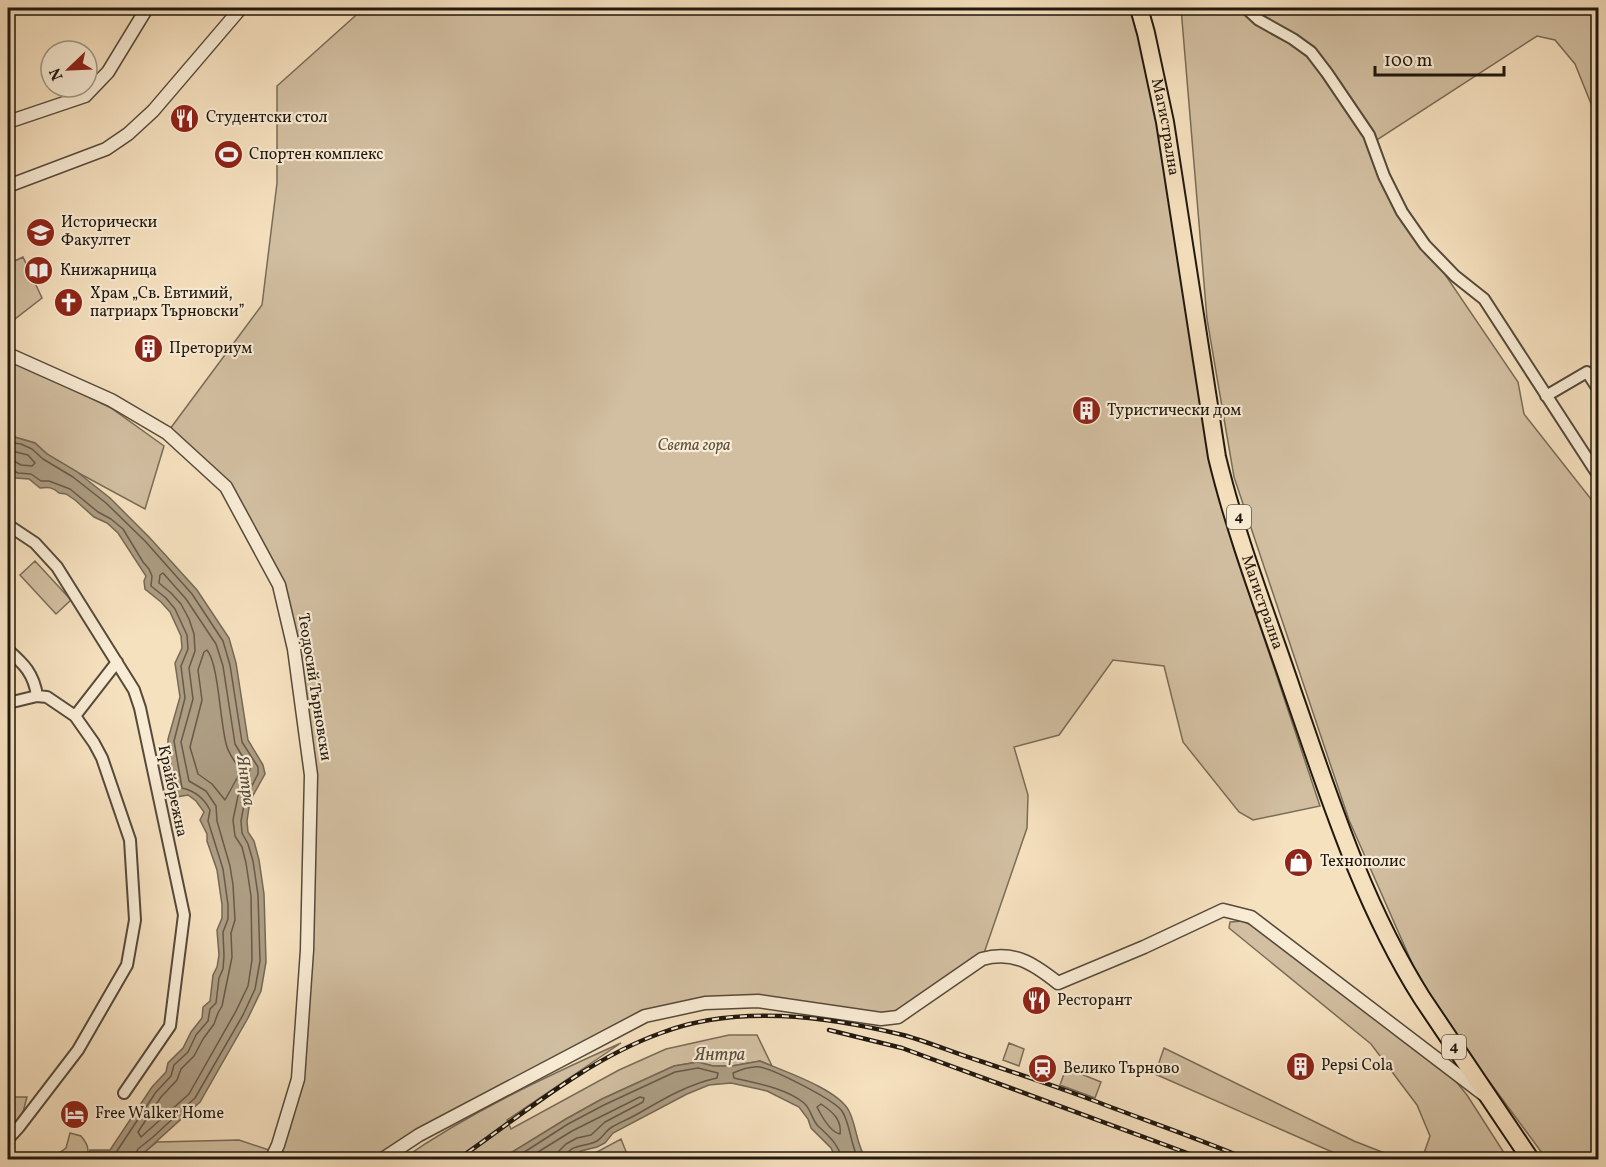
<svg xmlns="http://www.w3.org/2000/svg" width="1606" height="1167" font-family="Vollkorn,serif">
<rect width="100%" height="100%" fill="#f6e1bf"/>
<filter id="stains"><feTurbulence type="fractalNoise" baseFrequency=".00333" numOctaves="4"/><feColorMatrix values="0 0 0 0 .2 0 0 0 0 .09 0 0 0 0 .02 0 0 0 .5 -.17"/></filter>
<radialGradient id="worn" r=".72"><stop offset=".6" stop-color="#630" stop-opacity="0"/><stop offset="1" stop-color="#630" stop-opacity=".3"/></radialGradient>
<path fill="#d2bfa1" stroke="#796c58" stroke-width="1.5" d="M364,8H1132L1150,59L1216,471L1234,548L1320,806L1253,820L1239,812L1183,742L1164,666L1113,660L1059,735L1014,747L1028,795L1027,828L982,959L898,1017L758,1001L645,1016L381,1159L137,1160L142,1154L157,1142L239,1140L275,1152L298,1079L311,775L279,585L226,487L167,433L262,305L277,183V86Z
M1181,8H1598V121L1575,64L1555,40L1537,36L1372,143L1384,176L1425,245L1518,382L1524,414L1598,508V1159L1547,1160L1545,1157L1427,997L1349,820L1234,477L1207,319Z
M23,257L42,298L11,322L8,320V264Z
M8,358L111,408L164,446L145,509L62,464L47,454L35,443L11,436L8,437Z
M35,561L71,600L56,614L20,575Z
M1243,921L1255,927L1445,1068L1467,1095L1508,1159H1422L1430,1136L1417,1105L1371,1044L1229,928L1230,922Z
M729,1035H757L772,1066L760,1061L732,1066H713L698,1062L674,1066L602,1099L566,1119L501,1159L401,1160C470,1112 545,1077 621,1043L507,1120L511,1129L619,1070L666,1049Z
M1009,1043L1024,1049L1019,1066L1003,1060Z
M1164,1048L1354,1141L1400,1159H1348L1155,1074Z
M1066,1068L1101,1082L1095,1098L1060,1085Z
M8,1097H27L19,1127L8,1139Z
M70,1133L81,1136C89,1146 88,1148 88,1159L49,1160L66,1148Z
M621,1139L629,1159H584Z"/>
<path fill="#ad9d83" stroke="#756855" stroke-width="1.5" d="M11,436L35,443L47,454L76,471L110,498L149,537L197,590L229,638L236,663L248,740L263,765L265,774L250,801L247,821L248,832L254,841L259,860L264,894L266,962L261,991L248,1018L200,1102L137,1159H88L90,1150H110L152,1087L166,1072L168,1063L183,1048L191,1032L202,1018L203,1007L210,1001L213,975L217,967L219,955L217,930L222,918V905L217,870L207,841V834L200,820L204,812L196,801L188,795L176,797L175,777L173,774L168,750V739L180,697L175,663L182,648L181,636L170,612L161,602L145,589L144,581L146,576L118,533L107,523L94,517L75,500L66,494L59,493C53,487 48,487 40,488L29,479L15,478L8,472V437Z
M760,1061C783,1071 838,1089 849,1111C857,1127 856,1144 866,1159H836L831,1148L811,1128L808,1119L799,1107L767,1091L731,1083L709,1085L687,1094L613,1133L605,1143L597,1147L581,1151L569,1159H501L566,1119L602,1099L674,1066L698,1062L713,1066H732Z"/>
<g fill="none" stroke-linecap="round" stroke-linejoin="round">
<path stroke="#665a49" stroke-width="1.5" d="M8,442L21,444L32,449L43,459L73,477L106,503L145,541L192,594L223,641L230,665L242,742L258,767V774L245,799L241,821L242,833L248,844L253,861L258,895L260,961L255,989L243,1015L195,1098L153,1137L138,1149L133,1160
M8,450L28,455L35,463L32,466L21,465L14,461L8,460
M8,468L18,473L31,474L41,481H49L70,489L98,512L111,519L123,529L143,562L149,569L152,576L151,586L166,598L175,609L187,635L188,649L181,666L185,698L174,741L182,788C195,791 204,798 210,810L208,821L223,869L228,905V919L223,932L224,956L223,969L219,978L216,1003L210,1009L208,1021L196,1035L188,1052L174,1065L171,1076L156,1092L115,1154L106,1157L96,1156L94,1160
M163,573L186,599L216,644L223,666L235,744L250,769L246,782L238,796L233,820L235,836L242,847L246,863L251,896L252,960L248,986L236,1011L189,1094L141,1137L138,1132L161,1097L177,1080L181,1069L194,1056L203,1039L214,1024L218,1013L222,1006L232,957L231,933L235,920L233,885L230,866L217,821L216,806L206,791L189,781L181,742L193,699L189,668L195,651L194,634L189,619L181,604L171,593L159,583L160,575Z
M207,650C219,664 220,726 227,747C230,756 236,763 241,771L225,800L212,784L198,774L190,747L202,700L198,670L204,652Z
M821,1104C833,1112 842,1120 840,1134C830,1132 822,1117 817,1107Z
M512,1160L568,1124L604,1105L675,1072L698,1068L718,1073L717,1078C689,1084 665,1098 641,1112C631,1118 621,1122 612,1127C605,1131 602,1139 595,1142C584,1147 567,1144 565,1160
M525,1160L572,1131L640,1097L644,1098L643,1102L605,1122L591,1135L577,1138L566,1144L559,1151L558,1160
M842,1160C840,1146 828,1135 818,1126C812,1120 811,1109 804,1103C786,1088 755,1083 734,1078L733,1073C740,1070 752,1066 760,1067C775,1070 833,1099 842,1111C851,1125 850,1145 859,1160"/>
<defs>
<path id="minor" d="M1246,8L1259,20L1293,39L1311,52L1327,73L1369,135L1384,176L1402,212L1425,245L1455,276L1484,299L1598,475
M1148,9L1149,8
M1546,396L1587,372L1598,389
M8,525L35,543L57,567L134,690L140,708L184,915L170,1026L124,1093
M8,650C24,664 34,674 37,696
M8,703L37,696L47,697L75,716L94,743L102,758L130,840L135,920L127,965L78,1050L19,1127L8,1139
M75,716L117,662"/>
<path id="tertiary" d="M8,122L85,96L108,72L147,8
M8,186L106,149L128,134L153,111L241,8
M8,354L111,400L167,433L226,487L279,585L294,649L311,775L307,950L298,1079L278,1145L271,1160
M381,1160L419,1135L645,1016L705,1003L758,1001L881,1019L898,1017L982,959C1014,950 1034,964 1058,983L1144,947L1223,910L1251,917L1483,1094"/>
<g id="primary">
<path id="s1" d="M1139,8L1146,33L1165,122L1217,457C1236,536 1266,613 1292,690C1329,796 1362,903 1422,998L1531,1160"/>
</g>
</defs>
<use href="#minor" stroke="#564a3b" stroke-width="14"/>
<use href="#tertiary" stroke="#564a3b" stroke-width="15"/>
<use href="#primary" stroke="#20180f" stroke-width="20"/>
<use href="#minor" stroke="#f9ecd5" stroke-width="10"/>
<use href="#tertiary" stroke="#f9ecd5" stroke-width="12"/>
<use href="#primary" stroke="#f6e1bf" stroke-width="16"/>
<defs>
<path id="rail" d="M829,1030L902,1048L1206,1160
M457,1160C522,1115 586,1060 661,1033C736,1004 826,1016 903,1035C929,1042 954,1053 980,1061C1018,1074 1055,1086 1092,1100C1144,1120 1197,1138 1249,1160"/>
</defs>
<use href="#rail" stroke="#20180f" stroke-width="4.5"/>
<use href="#rail" stroke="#f9ecd5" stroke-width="2" stroke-dasharray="7" stroke-linecap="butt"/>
</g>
<defs>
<symbol id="restaurant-disc" viewBox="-11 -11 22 22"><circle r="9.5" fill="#8f2418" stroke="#f9ecd5"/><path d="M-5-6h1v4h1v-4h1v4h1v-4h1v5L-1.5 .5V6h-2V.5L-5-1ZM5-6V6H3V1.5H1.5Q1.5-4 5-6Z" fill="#fff"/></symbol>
<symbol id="stadium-disc" viewBox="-11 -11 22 22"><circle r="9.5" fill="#8f2418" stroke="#f9ecd5"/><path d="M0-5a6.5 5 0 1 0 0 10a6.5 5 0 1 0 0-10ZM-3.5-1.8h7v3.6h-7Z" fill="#fff"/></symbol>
<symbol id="university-disc" viewBox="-11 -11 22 22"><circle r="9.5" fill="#8f2418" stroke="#f9ecd5"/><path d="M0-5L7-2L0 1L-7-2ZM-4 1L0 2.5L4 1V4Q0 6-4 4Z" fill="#fff"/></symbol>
<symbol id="library-disc" viewBox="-11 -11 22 22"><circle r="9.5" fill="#8f2418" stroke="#f9ecd5"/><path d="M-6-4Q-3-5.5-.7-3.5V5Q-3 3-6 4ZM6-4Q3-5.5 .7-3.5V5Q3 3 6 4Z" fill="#fff"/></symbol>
<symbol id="church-disc" viewBox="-11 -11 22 22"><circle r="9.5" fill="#8f2418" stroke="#f9ecd5"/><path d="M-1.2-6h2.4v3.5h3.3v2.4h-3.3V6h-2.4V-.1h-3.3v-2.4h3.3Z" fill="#fff"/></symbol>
<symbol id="building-disc" viewBox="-11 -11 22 22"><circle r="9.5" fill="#8f2418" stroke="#f9ecd5"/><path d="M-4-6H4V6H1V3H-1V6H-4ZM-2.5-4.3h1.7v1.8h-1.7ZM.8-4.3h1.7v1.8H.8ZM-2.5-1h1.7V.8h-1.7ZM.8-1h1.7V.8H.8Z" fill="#fff"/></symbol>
<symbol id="shop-disc" viewBox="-11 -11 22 22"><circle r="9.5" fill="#8f2418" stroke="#f9ecd5"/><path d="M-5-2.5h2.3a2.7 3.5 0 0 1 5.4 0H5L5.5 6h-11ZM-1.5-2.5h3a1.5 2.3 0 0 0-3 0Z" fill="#fff"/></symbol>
<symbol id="station-disc" viewBox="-11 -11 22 22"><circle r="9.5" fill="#8f2418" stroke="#f9ecd5"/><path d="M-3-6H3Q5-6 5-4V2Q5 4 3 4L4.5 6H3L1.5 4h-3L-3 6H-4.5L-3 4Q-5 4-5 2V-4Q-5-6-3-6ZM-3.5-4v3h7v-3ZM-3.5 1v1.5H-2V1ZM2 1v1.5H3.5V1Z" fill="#fff"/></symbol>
<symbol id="hotel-disc" viewBox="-11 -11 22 22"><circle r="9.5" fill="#8f2418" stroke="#f9ecd5"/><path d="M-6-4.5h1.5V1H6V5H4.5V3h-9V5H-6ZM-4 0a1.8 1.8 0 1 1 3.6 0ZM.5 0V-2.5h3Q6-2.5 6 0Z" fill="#fff"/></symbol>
</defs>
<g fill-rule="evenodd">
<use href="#restaurant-disc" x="168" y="102" width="33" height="33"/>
<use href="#stadium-disc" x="212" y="138" width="33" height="33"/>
<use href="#university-disc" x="24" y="216" width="33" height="33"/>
<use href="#library-disc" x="22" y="254" width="33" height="33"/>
<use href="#church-disc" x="52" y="286" width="33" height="33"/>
<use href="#building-disc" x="132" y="332" width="33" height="33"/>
<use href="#building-disc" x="1070" y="394" width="33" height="33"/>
<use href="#shop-disc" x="1282" y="846" width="33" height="33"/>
<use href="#restaurant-disc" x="1020" y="984" width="33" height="33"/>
<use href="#building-disc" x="1284" y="1050" width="33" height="33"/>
<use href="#station-disc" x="1026" y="1052" width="33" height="33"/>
<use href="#hotel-disc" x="58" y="1098" width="33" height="33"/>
</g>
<g text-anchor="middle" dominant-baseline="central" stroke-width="4.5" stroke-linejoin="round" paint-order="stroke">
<g fill="#f9ecd5" stroke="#61584a" stroke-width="1.5">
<rect x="1227" y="505" width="24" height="24" rx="4.5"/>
<rect x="1442" y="1035" width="24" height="24" rx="4.5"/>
</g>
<g font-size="15" font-weight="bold" fill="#20180f">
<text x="1239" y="517">4</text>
<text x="1454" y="1047">4</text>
</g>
<g font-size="16" fill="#20180f" stroke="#f9ecd5" text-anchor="start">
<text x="206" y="118">Студентски стол</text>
<text x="249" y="155">Спортен комплекс</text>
<text x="61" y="223">Исторически<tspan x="61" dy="18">Факултет</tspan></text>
<text x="60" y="271">Книжарница</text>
<text x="90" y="294">Храм „Св. Евтимий,<tspan x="90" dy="18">патриарх Търновски”</tspan></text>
<text x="169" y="349">Преториум</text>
<text x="1107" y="411">Туристически дом</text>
<text x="1320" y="862">Технополис</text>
<text x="1057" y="1001">Ресторант</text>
<text x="1321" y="1066">Pepsi Cola</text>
<text x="1063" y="1069">Велико Търново</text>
<text x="95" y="1114">Free Walker Home</text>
</g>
<g font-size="16" fill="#20180f" stroke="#f9ecd5">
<text stroke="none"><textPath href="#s1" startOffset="122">Магистрална</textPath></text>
<text stroke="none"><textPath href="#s1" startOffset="608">Магистрална</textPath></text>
<text transform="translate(314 687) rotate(81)">Теодосий Търновски</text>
<text transform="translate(172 791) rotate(78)">Крайбрежна</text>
</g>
<g font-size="16" font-style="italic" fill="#5e5242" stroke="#f9ecd5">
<text x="694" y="446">Света гора</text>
</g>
<g font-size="18" font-style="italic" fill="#584d3d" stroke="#f9ecd5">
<text transform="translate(245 781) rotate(82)">Янтра</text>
<text x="720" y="1055">Янтра</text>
</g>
</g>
<rect width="1606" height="1167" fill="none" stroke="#f6e1bf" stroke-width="30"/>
<rect x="9" y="9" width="1588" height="1149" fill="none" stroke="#20180f" stroke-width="3"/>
<rect x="15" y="15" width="1576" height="1137" fill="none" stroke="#20180f" stroke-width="1.5"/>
<g transform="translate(69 69) rotate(247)"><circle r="28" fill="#f9ecd5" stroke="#a29786" stroke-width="1.5"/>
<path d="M0-4.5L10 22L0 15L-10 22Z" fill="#8f2418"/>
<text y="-9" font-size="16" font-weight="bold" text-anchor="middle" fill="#20180f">N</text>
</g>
<path d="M1375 66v9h129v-9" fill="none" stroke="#20180f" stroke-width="3"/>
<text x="1384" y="66" font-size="18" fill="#20180f" stroke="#f9ecd5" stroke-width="4.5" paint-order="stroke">100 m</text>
<rect width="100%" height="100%" filter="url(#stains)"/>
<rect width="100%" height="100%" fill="url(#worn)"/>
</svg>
